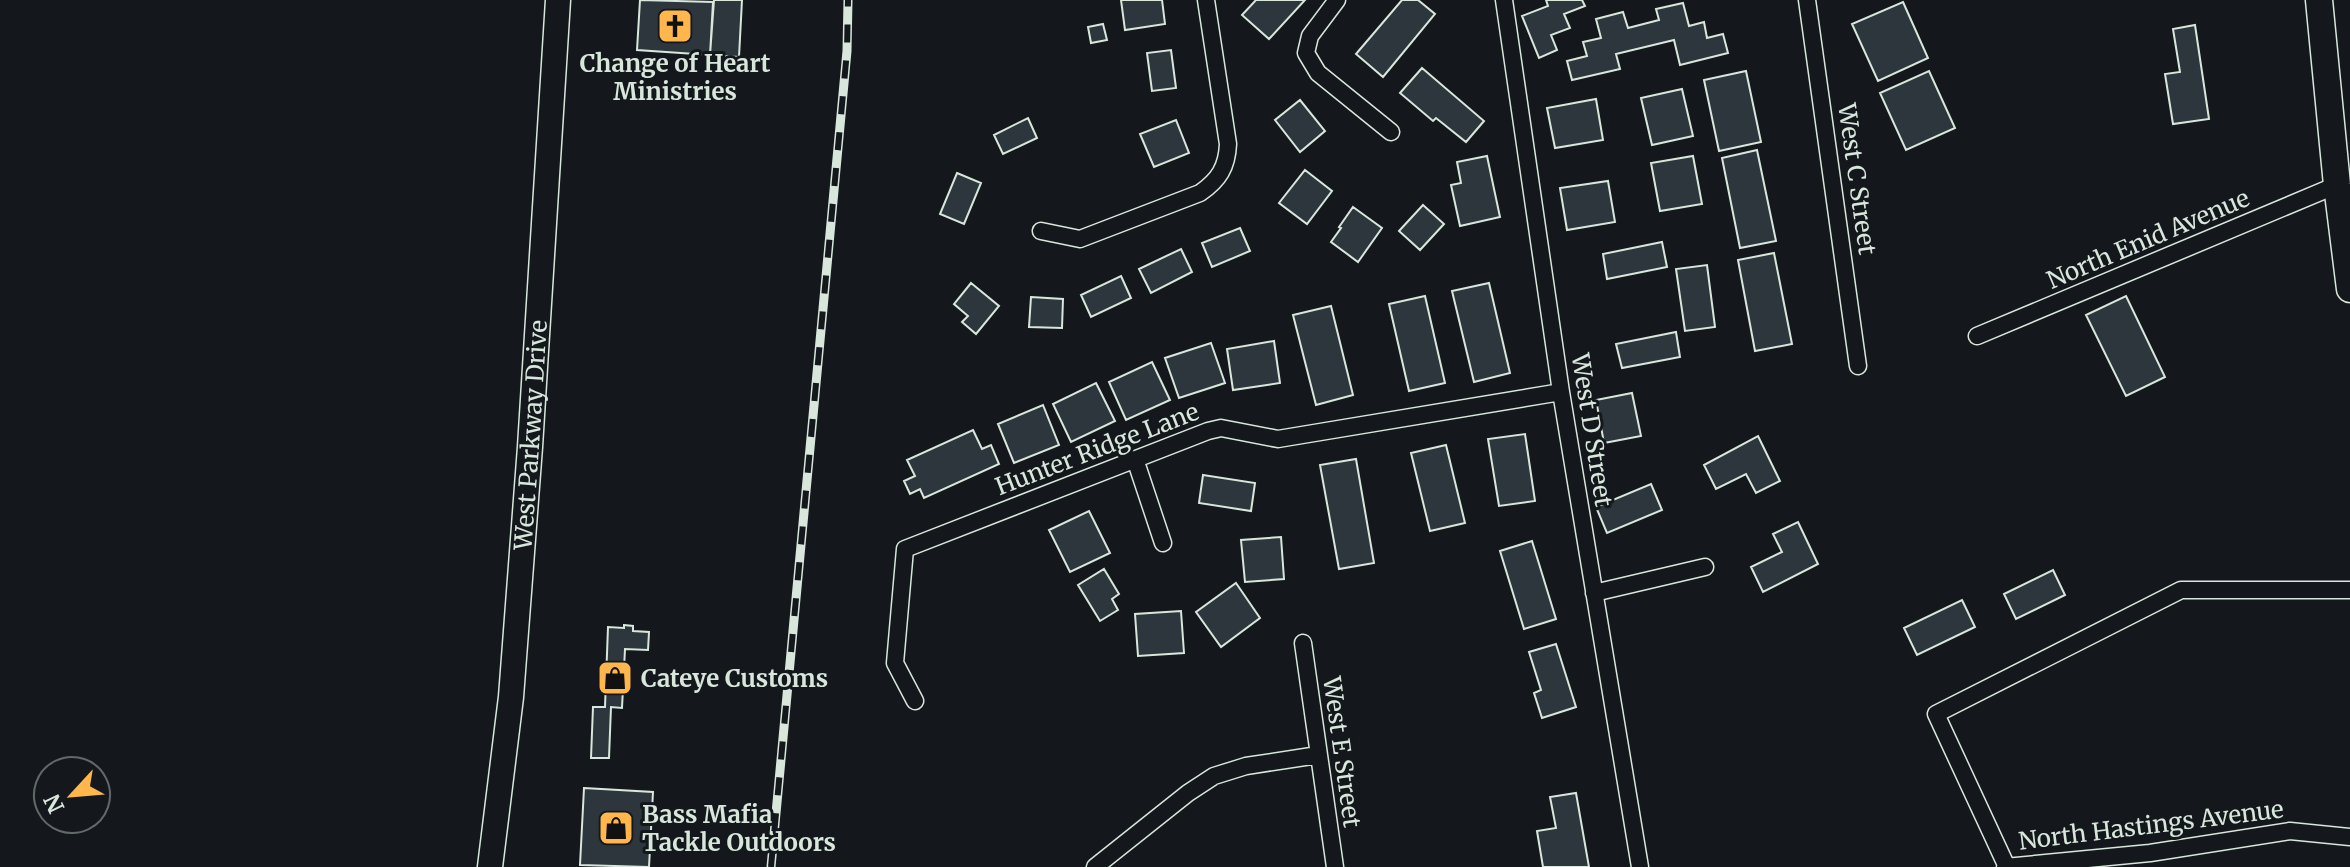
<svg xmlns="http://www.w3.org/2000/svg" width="2350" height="867" font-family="Merriweather,serif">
<rect width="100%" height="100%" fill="#14181c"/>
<path fill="#2c363c" stroke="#d8e6dc" stroke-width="2" d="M640,0L713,2L710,55L637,50Z
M714,0H742L739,57L710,55Z
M1121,0H1162L1165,24L1125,30Z
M1256,0H1305L1269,39L1242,15Z
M1402,0H1418L1435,14L1383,77L1356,54Z
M1546,0H1582L1585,6L1564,14L1570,28L1551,35L1557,50L1539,58L1522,16L1548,6Z
M1903,2L1928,58L1878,81L1852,24Z
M1683,3L1689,26L1704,22L1707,38L1723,34L1728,53L1680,65L1674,40L1616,54L1620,69L1572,80L1567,61L1587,56L1583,42L1601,38L1596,19L1623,12L1628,28L1659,20L1656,9Z
M1103,24L1107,40L1091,43L1088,27Z
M2195,25L2209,119L2173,124L2165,74L2180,72L2173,29Z
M1171,50L1176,88L1152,91L1147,53Z
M1422,68L1484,121L1466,142L1436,118L1433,121L1400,93Z
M1746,71L1761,142L1719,151L1704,80Z
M1929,71L1955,128L1906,150L1880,93Z
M1682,89L1693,136L1652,145L1641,98Z
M1596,99L1603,140L1555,148L1547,108Z
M1300,100L1325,131L1300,152L1275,120Z
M1028,118L1037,138L1003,154L994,135Z
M1176,120L1189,153L1154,167L1140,134Z
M1757,150L1776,241L1740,248L1722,158Z
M1487,156L1500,217L1460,226L1451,185L1461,183L1457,162Z
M1693,156L1702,204L1660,211L1651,163Z
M1305,170L1332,191L1307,224L1279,203Z
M957,173L981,183L964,224L940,214Z
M1608,181L1615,222L1567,230L1560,188Z
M1423,205L1444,224L1420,250L1399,231Z
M1353,207L1382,228L1358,262L1331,242L1341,228L1339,227Z
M1240,228L1250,251L1212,267L1202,243Z
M1662,242L1667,267L1607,279L1603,254Z
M1181,249L1192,272L1151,293L1139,269Z
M1774,253L1792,344L1755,351L1738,260Z
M1707,265L1715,327L1685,331L1676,269Z
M1121,276L1131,298L1091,317L1081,295Z
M971,283L999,306L976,334L962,322L968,316L954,304Z
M1489,283L1510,373L1474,382L1452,291Z
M1425,296L1445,383L1409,391L1389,304Z
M2126,296L2165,377L2126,396L2086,315Z
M1031,297L1063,299L1062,328L1029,327Z
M1331,306L1353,395L1316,405L1293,315Z
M1676,332L1680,357L1622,368L1616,344Z
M1274,341L1280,383L1233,390L1227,349Z
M1211,343L1225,383L1179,398L1165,358Z
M1152,362L1170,400L1126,420L1109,382Z
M1096,383L1115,421L1071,442L1053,404Z
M1632,393L1641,436L1604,443L1596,400Z
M1043,405L1059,445L1014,463L998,424Z
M973,430L982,449L991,445L999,464L924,498L920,489L910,494L904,481L915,476L907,460Z
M1525,434L1535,501L1499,506L1488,439Z
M1758,436L1780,481L1756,493L1746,474L1716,489L1704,465Z
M1446,445L1465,523L1430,531L1411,453Z
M1356,459L1374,563L1339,569L1320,465Z
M1203,475L1255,483L1251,511L1199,503Z
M1651,484L1662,510L1607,533L1596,507Z
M1089,511L1110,553L1070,572L1049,530Z
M1798,522L1818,564L1763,592L1751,567L1782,552L1773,534Z
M1281,537L1284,579L1245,582L1241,540Z
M1532,541L1556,619L1524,629L1500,551Z
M1104,569L1119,594L1112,599L1118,610L1100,621L1078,585Z
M2053,570L2065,595L2016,619L2004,594Z
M1236,583L1260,618L1221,647L1196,612Z
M1962,600L1975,627L1917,655L1904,628Z
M1181,611L1184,653L1138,656L1135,614Z
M624,625L633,626V631L649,632L648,650L625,649L622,708L611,707L609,758H591L593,707H605L608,627L624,628Z
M1556,644L1576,707L1542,718L1534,693L1541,690L1529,652Z
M584,788L653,792L649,867L580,865Z
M1576,793L1589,867H1543L1537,831L1556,828L1550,797Z"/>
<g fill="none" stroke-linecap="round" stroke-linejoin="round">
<defs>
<path id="minor" d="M1337,0L1310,36L1306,53L1318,73L1391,132
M1504,0L1561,392L1640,867
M1807,0L1858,366
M1041,231L1080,239L1200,193C1219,180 1227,167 1228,144L1206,0
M1977,336L2337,185
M1135,459L1163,543
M1594,593L1705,567
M1303,643L1335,867
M915,701L895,663L905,549L1208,431L1221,428L1278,439L1561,392
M1095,867L1188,793L1214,776L1246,766L1318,755
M2005,867L2150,853L2290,831L2350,837
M2007,867L1936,714L2181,590H2350"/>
<g id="secondary">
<path id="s1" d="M490,867L511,697L530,447L558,0"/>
</g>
<path id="primary" d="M2319,0L2337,185L2350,289"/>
</defs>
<use href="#minor" stroke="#d8e6dc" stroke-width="19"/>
<use href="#secondary" stroke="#d8e6dc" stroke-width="27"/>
<use href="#primary" stroke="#d8e6dc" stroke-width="29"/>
<use href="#minor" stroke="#14181c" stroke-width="16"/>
<use href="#secondary" stroke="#14181c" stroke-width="24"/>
<use href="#primary" stroke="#14181c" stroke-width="26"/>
<defs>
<path id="rail" d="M771,867L847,51L848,0"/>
</defs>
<use href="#rail" stroke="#d8e6dc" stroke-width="9"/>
<use href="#rail" stroke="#14181c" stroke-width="6" stroke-dasharray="18" stroke-linecap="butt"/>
</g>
<defs>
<symbol id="church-square" viewBox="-11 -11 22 22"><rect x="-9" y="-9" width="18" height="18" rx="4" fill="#ffb74d" stroke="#14181c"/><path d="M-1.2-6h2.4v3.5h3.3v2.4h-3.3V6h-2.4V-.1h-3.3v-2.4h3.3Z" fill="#111"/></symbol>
<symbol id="shop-square" viewBox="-11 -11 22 22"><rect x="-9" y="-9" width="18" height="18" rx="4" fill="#ffb74d" stroke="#14181c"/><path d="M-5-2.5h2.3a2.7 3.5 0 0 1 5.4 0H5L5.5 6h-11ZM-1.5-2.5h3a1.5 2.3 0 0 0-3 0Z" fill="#111"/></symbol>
</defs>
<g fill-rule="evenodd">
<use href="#church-square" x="655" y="6" width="40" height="40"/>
<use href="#shop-square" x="595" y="658" width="40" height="40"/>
<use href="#shop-square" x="596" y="808" width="40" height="40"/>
</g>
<g text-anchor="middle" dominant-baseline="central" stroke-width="6" stroke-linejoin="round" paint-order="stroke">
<g font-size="24" font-weight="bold" fill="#d8e6dc" stroke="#14181c" text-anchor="start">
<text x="675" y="63" text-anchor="middle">Change of Heart<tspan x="675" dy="28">Ministries</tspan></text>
<text x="641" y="678">Cateye Customs</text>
<text x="642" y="814">Bass Mafia<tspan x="642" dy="28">Tackle Outdoors</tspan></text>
</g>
<g font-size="24" fill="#d8e6dc" stroke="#14181c">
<text transform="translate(1857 179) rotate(82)">West C Street</text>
<text transform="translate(2148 239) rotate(-23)">North Enid Avenue</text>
<text transform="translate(1592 430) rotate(81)">West D Street</text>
<text stroke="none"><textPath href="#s1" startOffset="434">West Parkway Drive</textPath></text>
<text transform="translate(1097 449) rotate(-21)">Hunter Ridge Lane</text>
<text transform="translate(1342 752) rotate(82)">West E Street</text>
<text transform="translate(2151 825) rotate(-7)">North Hastings Avenue</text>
</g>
</g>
<g transform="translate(72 795) rotate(244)"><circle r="38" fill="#14181c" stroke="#626a69" stroke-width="2"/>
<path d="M0-6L14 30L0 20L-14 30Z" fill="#ffb74d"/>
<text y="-12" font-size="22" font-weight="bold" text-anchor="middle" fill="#d8e6dc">N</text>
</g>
</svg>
